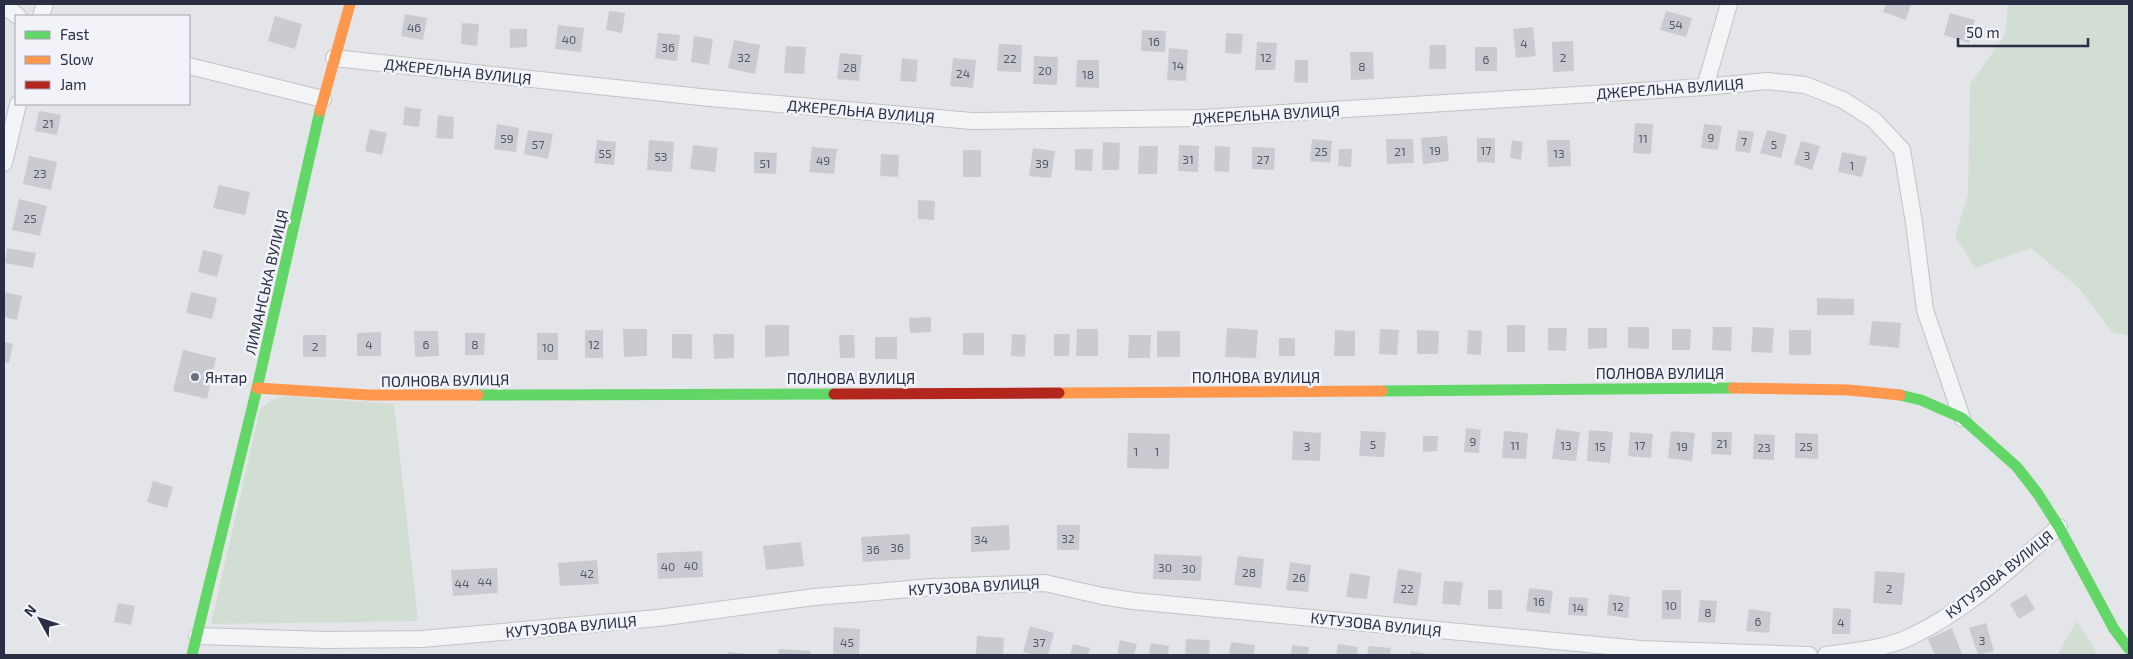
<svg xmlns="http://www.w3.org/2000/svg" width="2133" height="659" font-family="'Exo 2',sans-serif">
<rect width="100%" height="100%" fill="#e4e5e9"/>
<path fill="#d2ddd4" d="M2008,4H2129V336L2112,332L2079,288L2031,248L1975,268L1955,236L1968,195L1970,84L2005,35Z
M282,396L394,404L418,621L211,624L260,409L270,401Z
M2077,621L2098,655H2057Z"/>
<path fill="#cacbd0" d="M1886,4H1911L1906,20L1883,12Z
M609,11L625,13L622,33L606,30Z
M1666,11L1692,18L1686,37L1660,30Z
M1950,13L1975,20L1969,43L1944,35Z
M405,14L427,18L423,40L401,36Z
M275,16L302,24L295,49L268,41Z
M462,23L479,24L477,46L461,44Z
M558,25L584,28L581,52L555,49Z
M1533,27L1536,56L1516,58L1513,29Z
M510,29H527V47L510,48Z
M1142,30L1166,31L1165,52L1141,51Z
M658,33L680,35L677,61L655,58Z
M1226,33L1243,34L1241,54L1225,53Z
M694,36L713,39L709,65L691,62Z
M734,40L760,45L755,74L728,68Z
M1573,41L1574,71L1553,72L1552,42Z
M1257,42L1277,43L1275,70H1255Z
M999,44L1022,45L1021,72L997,71Z
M1430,45H1446V69H1429Z
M786,46L806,47L804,74L784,73Z
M1475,47H1497V71H1475Z
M1169,48L1188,50L1186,81L1167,80Z
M1350,52H1373L1374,79L1351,80Z
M840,53L862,55L859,81L837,79Z
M1034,56L1058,57L1057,85L1033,84Z
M902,58L918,60L916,82L900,81Z
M953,58L976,60L973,88L950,86Z
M1077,60H1099V88L1076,87Z
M1295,60H1308V83L1294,82Z
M405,107L421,109L419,127L403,125Z
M39,111L61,115L57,135L35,131Z
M438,115L454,117L453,139L436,138Z
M1635,123L1653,124L1651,154L1633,153Z
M497,124L519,128L516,152L494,149Z
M1704,124L1722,126L1718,150L1701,148Z
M370,129L387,133L382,155L365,151Z
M528,130L553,134L548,159L524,154Z
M1738,130L1754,132L1750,153L1735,151Z
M1767,130L1787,135L1781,158L1760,153Z
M1447,136L1449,161L1423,164L1421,138Z
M1477,138H1495V163L1477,162Z
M1312,139L1332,141L1330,163L1310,161Z
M1386,139H1413L1414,163L1387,164Z
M597,140L616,142L614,165L594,163Z
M649,140L674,142L672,172L647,170Z
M1512,140L1523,142L1521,160L1510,158Z
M1547,140H1570L1571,166L1548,167Z
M1801,141L1820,146L1812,170L1794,164Z
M1103,142L1120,143L1119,170H1102Z
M693,145L718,148L715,172L690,169Z
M1179,145L1199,146L1198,172L1178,171Z
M1139,146H1158L1157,174H1138Z
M1215,146L1230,147L1229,172L1214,171Z
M812,147L837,149L834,174L809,172Z
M1252,147L1275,148L1274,170L1252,169Z
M1033,148L1055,151L1051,178L1029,176Z
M1075,149H1093L1092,171L1075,170Z
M1339,149H1352L1351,167L1338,166Z
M963,150H981V177H963Z
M754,152L777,153L776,174L754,173Z
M1842,152L1867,157L1862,177L1838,172Z
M881,154L899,155L898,177L880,176Z
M29,156L57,162L51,190L23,184Z
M219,185L250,192L245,215L213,208Z
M19,199L47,206L40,236L12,230Z
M918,200L935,201L934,220L918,219Z
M7,248L36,253L33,268L5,263Z
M203,250L223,255L217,277L198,272Z
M4,292L22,296L17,320L4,317Z
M191,292L217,298L212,319L186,313Z
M1817,298L1854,299V315H1817Z
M931,317V332L910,333L909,318Z
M1872,321L1901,323L1899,348L1869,345Z
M765,325H789V356L765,357Z
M1507,325H1525V352H1507Z
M1628,327H1649V349L1628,348Z
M1713,327H1732L1731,351L1712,350Z
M1753,327L1774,328L1772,353L1751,352Z
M1227,328L1258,330L1256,358L1225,357Z
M1548,328H1567L1566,351L1548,350Z
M1588,328H1607V348L1588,349Z
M623,329H647V356L624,357Z
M1077,329H1098V356H1076Z
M1380,329L1399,330L1397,355L1379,354Z
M1672,329H1691L1690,350H1672Z
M585,330H603V358H585Z
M1335,330L1355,331V356H1334Z
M1417,330L1439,331L1438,354H1417Z
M1468,330L1482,331L1481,355L1467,354Z
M1789,330H1811V355H1789Z
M414,331H438L439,356L415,357Z
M1157,331H1180V357H1157Z
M381,332V356H357V333Z
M465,333H485L484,355H465Z
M537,333H558V360H537Z
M963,333H984V355H963Z
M672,334H692V359L672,358Z
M713,334H734V358L714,359Z
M1012,334L1026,335L1025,357L1011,356Z
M1054,334H1070L1069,356H1054Z
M303,335H326V357H303Z
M839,335H854L855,358H840Z
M1129,335H1151L1150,358H1128Z
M875,337H897V359H875Z
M1279,338H1295V356H1279Z
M4,342L13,344L9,363L4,362Z
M183,350L216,358L207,399L173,391Z
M1466,428L1481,430L1479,453L1464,452Z
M1556,429L1580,432L1576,461L1552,459Z
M1589,430L1613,432L1610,463L1587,461Z
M1293,431L1321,433L1320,461L1292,460Z
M1361,431L1386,432L1384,457L1359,456Z
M1504,431L1528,433L1526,459L1502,458Z
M1671,431L1695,433L1692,461L1668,458Z
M1630,432L1653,434L1651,458L1628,456Z
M1712,432H1732L1731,455L1711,454Z
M1128,433L1170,434L1169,469L1127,468Z
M1795,433L1818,434V459L1795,458Z
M1754,434L1775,435L1774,460L1753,459Z
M1423,436H1438L1437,451L1423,452Z
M153,481L173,487L167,508L147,502Z
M1009,525L1010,550L971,552V527Z
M1057,525H1080L1079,550H1057Z
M910,534V559L863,562L861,537Z
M801,542L804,566L766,570L763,546Z
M702,551L703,577L658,579L657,553Z
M1154,554L1202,556L1201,581L1153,579Z
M1238,556L1264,559L1261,588L1234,585Z
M597,560L599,584L560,586L558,563Z
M1290,562L1311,565L1308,592L1286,590Z
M497,568L498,593L453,596L451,570Z
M1398,569L1422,573L1417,606L1393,603Z
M1875,571L1905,573L1902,605L1873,603Z
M1350,573L1370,576L1367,599L1346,597Z
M1444,581L1463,582L1460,605L1442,604Z
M1529,588L1553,591L1550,614L1526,611Z
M1488,590H1502V609H1488Z
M1662,590H1681V619H1662Z
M1609,594L1630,597L1628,618L1607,615Z
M2026,594L2035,609L2019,619L2010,604Z
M1569,597L1588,598L1587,616L1568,615Z
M1700,600L1717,601L1715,623L1698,622Z
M118,603L135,606L131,625L114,622Z
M1833,608L1851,609L1850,634H1832Z
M1749,609L1771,612L1769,633L1746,631Z
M1986,623L1994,651L1978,655L1969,628Z
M1030,626L1054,633L1048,655H1036L1023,652Z
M834,627L860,629L859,655H833Z
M1952,628L1962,654L1935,655L1928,639Z
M977,636L1004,638L1003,655H976Z
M1186,639L1210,640L1209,655H1185Z
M1120,640L1137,644L1134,655H1117Z
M1231,642L1255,645L1254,655H1229Z
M1151,643L1169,646L1168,655H1149Z
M1073,644L1090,648L1088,655H1070Z
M1338,644L1358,647L1357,655H1336Z
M1292,645L1309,647L1308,655H1291Z
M1369,646L1391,648L1390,655H1367Z
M779,649L811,651L810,655H778Z
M1411,651L1428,654V655H1410Z
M728,652L748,654V655H728Z"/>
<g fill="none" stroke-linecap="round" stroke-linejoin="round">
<defs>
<path id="street" d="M4,6L18,16
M41,16L45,4
M334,58L710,98L972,121L1202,118L1705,87L1767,81L1805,85L1843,100L1874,120L1902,150L1914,223L1925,310L1962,418
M189,66L323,99
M1705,87L1729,4
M4,163L18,104
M197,636L327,640L422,639L658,618L814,597L864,593L932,587L1045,583L1102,596L1133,601L1640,649L1809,655
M1826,655C1854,651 1886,649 1912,636C1967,610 2013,566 2059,527"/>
</defs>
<use href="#street" stroke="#c2c3c7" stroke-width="18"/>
<use href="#street" stroke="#f3f4f6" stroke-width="16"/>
<path stroke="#63d668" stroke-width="11" d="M1382,391L1733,388
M478,395L834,394
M1900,395L1921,400L1962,418L2017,467L2038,494L2059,527L2114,629L2129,649
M192,655L257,388L320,111"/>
<path stroke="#ff974d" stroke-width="11" d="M320,111L350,4
M257,388L369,395H478
M1733,388L1849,390L1900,395
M1059,393L1382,391"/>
<path stroke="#b3261e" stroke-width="11" d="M834,394L1059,393"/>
</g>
<circle fill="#6a6e7e" stroke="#f2f3f8" stroke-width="2" cx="195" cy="377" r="5"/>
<g text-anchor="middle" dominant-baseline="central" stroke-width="5" stroke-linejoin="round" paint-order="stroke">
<g font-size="12" fill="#535768">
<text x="1676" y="24">54</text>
<text x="414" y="27">46</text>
<text x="569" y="39">40</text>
<text x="1154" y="41">16</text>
<text x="1524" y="43">4</text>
<text x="668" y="47">36</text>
<text x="744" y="57">32</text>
<text x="1266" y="57">12</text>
<text x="1563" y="57">2</text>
<text x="1010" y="58">22</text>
<text x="1486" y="59">6</text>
<text x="1178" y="65">14</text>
<text x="1362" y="66">8</text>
<text x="850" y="67">28</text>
<text x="1045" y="70">20</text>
<text x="963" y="73">24</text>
<text x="1088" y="74">18</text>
<text x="48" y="123">21</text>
<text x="1711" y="137">9</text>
<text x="507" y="138">59</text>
<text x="1643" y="138">11</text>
<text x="1744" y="141">7</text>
<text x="538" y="144">57</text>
<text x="1774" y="144">5</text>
<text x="1435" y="150">19</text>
<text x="1486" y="150">17</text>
<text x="1321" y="151">25</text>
<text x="1400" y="151">21</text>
<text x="605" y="153">55</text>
<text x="1559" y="153">13</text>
<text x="1807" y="155">3</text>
<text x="661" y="156">53</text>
<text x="1188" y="159">31</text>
<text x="1263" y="159">27</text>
<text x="823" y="160">49</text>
<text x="765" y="163">51</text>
<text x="1042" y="163">39</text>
<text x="1852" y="165">1</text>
<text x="40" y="173">23</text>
<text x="30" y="218">25</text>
<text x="369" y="344">4</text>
<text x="426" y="344">6</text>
<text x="475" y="344">8</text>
<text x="594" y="344">12</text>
<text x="315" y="346">2</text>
<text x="548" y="347">10</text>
<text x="1473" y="441">9</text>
<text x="1722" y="443">21</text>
<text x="1373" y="444">5</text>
<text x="1515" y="445">11</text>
<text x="1566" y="445">13</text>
<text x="1640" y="445">17</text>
<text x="1307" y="446">3</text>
<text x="1600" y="446">15</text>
<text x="1682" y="446">19</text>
<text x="1806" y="446">25</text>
<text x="1764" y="447">23</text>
<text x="1136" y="451">1</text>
<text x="1157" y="451">1</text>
<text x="1068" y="538">32</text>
<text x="981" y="539">34</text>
<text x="897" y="547">36</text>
<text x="873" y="549">36</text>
<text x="691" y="565">40</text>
<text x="668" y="566">40</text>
<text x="1165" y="567">30</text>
<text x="1189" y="568">30</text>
<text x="1249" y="572">28</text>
<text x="587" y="573">42</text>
<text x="1299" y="577">26</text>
<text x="485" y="581">44</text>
<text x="462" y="583">44</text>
<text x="1407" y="588">22</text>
<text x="1889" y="588">2</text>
<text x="1539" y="601">16</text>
<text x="1671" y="605">10</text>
<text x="1618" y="606">12</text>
<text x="1578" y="607">14</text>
<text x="1708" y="612">8</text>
<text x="1758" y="621">6</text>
<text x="1841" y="622">4</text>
<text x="1982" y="640">3</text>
<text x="847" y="642">45</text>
<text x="1039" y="642">37</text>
</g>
<g font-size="15" fill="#292e44" stroke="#f2f3f8">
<text transform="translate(458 71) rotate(6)">ДЖЕРЕЛЬНА ВУЛИЦЯ</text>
<text transform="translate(1670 88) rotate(-4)">ДЖЕРЕЛЬНА ВУЛИЦЯ</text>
<text transform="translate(861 111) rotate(5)">ДЖЕРЕЛЬНА ВУЛИЦЯ</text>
<text transform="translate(1266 114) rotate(-3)">ДЖЕРЕЛЬНА ВУЛИЦЯ</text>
<text transform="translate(266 282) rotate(-77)">ЛИМАНСЬКА ВУЛИЦЯ</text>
<text x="1660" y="373">ПОЛНОВА ВУЛИЦЯ</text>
<text x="1256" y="377">ПОЛНОВА ВУЛИЦЯ</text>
<text x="851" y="378">ПОЛНОВА ВУЛИЦЯ</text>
<text transform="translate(445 380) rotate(-1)">ПОЛНОВА ВУЛИЦЯ</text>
<text transform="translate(1999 574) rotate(-38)">КУТУЗОВА ВУЛИЦЯ</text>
<text transform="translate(974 586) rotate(-3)">КУТУЗОВА ВУЛИЦЯ</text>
<text transform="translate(1376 624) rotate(6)">КУТУЗОВА ВУЛИЦЯ</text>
<text transform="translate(571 626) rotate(-5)">КУТУЗОВА ВУЛИЦЯ</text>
</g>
<g font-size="15" fill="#292e44" stroke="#f2f3f8" text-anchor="start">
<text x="205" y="377">Янтар</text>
</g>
</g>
<rect width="2133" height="659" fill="none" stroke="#292e44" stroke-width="10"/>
<rect x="15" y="15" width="175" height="90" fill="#f2f3f8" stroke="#a2a4b0"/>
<rect x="25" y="31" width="25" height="8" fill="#63d668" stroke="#a2a4b0"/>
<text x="60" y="40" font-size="15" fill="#292e44">Fast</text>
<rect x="25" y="56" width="25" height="8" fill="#ff974d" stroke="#a2a4b0"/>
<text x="60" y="65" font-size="15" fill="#292e44">Slow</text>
<rect x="25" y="81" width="25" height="8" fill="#b3261e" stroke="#a2a4b0"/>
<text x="60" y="90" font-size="15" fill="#292e44">Jam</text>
<g transform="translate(40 619) rotate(310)" stroke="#f2f3f8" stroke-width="4" paint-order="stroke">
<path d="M0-4L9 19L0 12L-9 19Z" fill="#292e44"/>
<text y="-8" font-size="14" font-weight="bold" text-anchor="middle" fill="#292e44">N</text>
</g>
<path d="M1958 38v8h130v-8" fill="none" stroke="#292e44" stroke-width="2.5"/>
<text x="1966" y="38" font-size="15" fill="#292e44" stroke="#f2f3f8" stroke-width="4" paint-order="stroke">50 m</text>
</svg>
